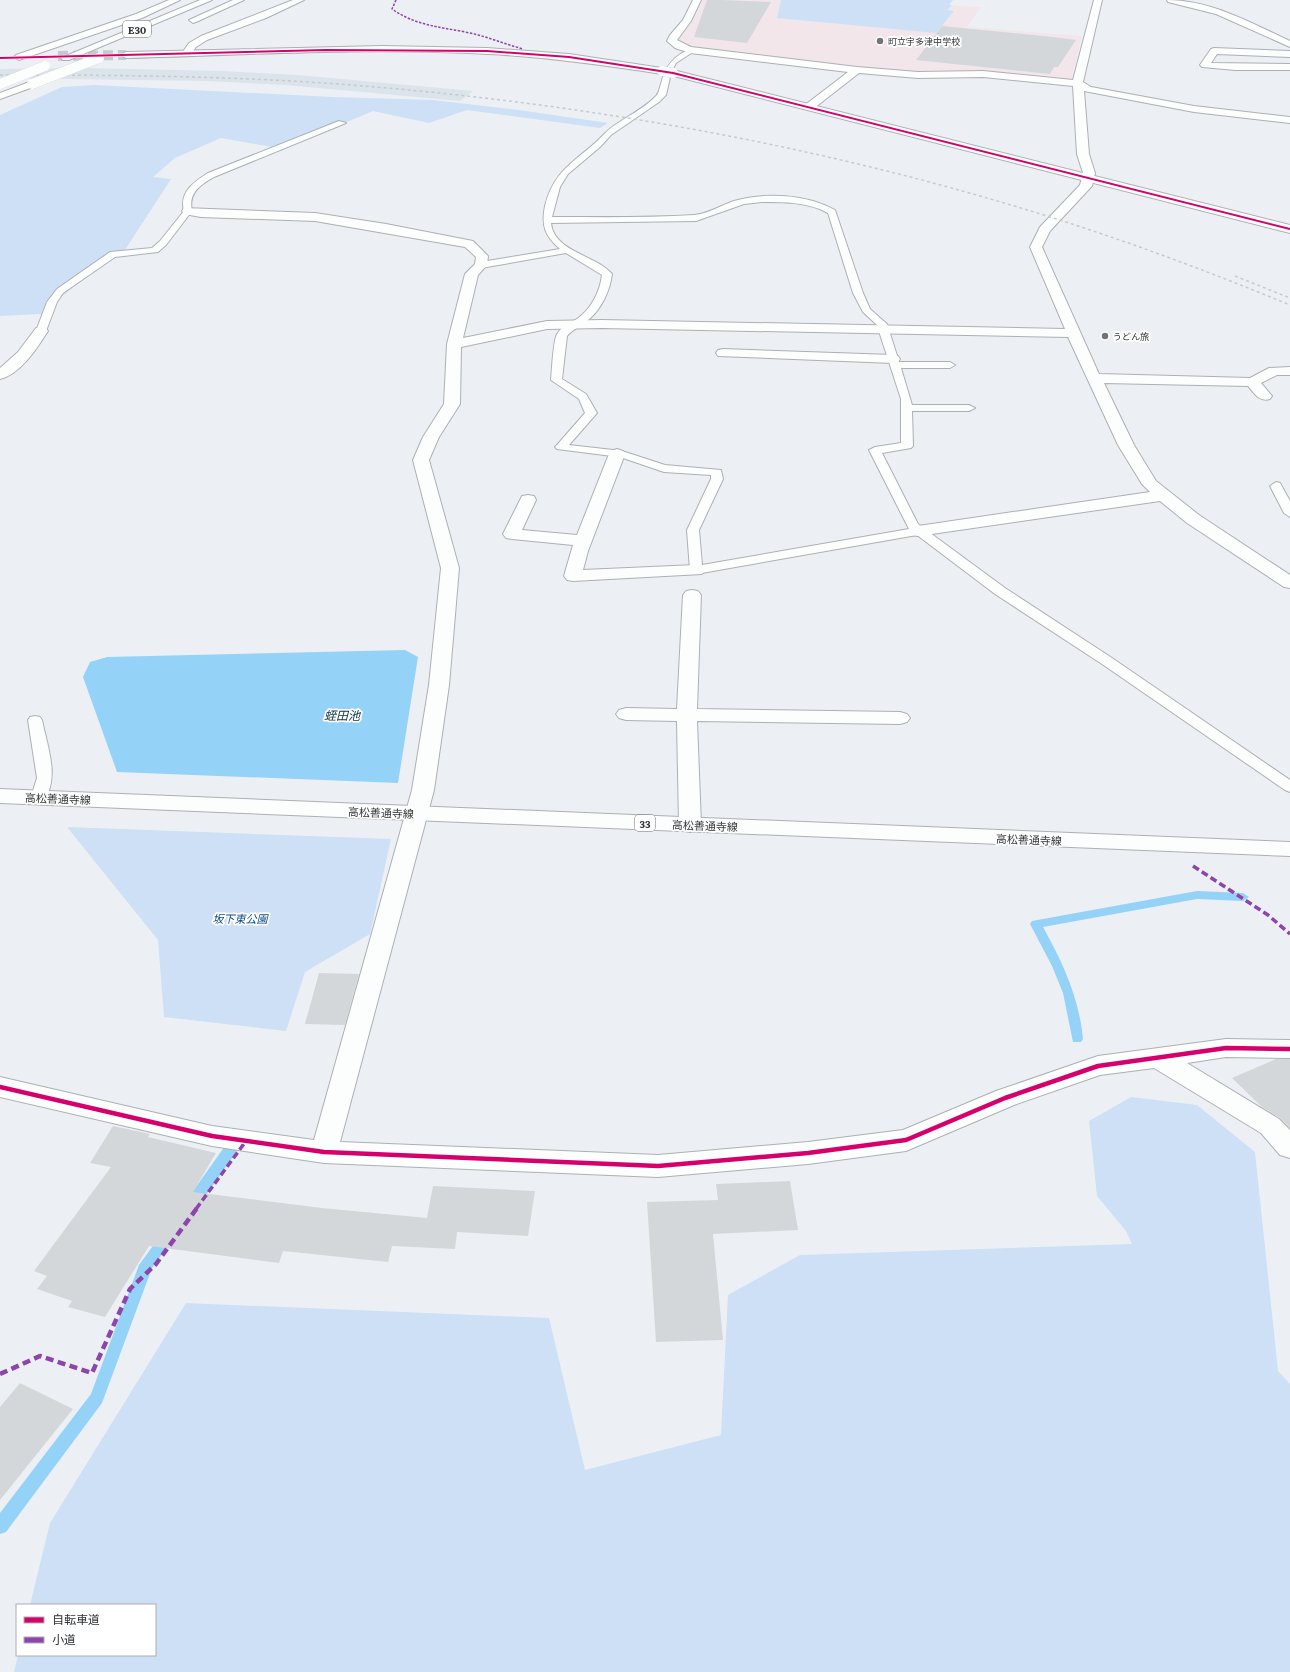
<svg xmlns="http://www.w3.org/2000/svg" width="1290" height="1672" font-family="Literata,'Noto Sans JP',serif">
<rect width="100%" height="100%" fill="#ecf0f4"/>
<path fill="#dbe3eb" d="M83,68L222,71L298,75L473,91L460,101L286,85L206,81L0,78V69Z"/>
<path fill="#f2e6eb" d="M703,0H953L949,5L981,7L967,27L1082,36L1071,81L875,71L688,47L679,42V37L693,21Z"/>
<path fill="#cde0f5" d="M781,0H953L949,5H952L947,10L954,11L936,33L777,18Z
M94,85L333,97L433,100L519,110L608,123L600,128L467,110L429,123L373,111L283,149L221,138L175,158L153,177L171,179L123,253L107,259L41,314L0,316V115L62,87Z
M67,827L391,839L370,934L305,972L286,1031L164,1017L158,940Z
M1131,1097L1197,1105L1255,1152L1278,1371L1290,1384V1672H14L18,1655H155V1605H30L50,1523L186,1303L549,1318L585,1470L721,1435L728,1295L800,1255L1132,1244L1126,1231L1097,1196L1089,1121Z"/>
<path fill="#95d2f7" d="M405,650L418,657L398,783L117,772L83,677L90,662L107,657Z"/>
<g fill="none" stroke-linecap="round" stroke-linejoin="round">
<path fill="#95d2f7" fill-rule="evenodd" d="M1197,891L1243,893L1249,897L1243,901L1197,899L1043,927C1063,963 1079,997 1083,1039L1081,1042H1073L1063,993L1052,966L1030,924L1032,921Z
M230,1145L235,1146L237,1150L235,1154L196,1209L191,1211L186,1209L184,1205L186,1201L225,1146Z
M168,1230L173,1232L175,1236L152,1268L102,1403L6,1532L0,1534V1513L91,1394L139,1265L163,1232Z"/>
</g>
<path fill="#d4d7da" d="M707,0H722L771,2L747,43L694,37Z
M942,26L1053,37L1076,40L1058,67H1054L1050,74L916,60Z
M319,973L359,974L345,1025L305,1024Z
M1276,1059H1290V1128L1280,1118L1262,1107L1232,1078Z
M113,1126L150,1134L148,1137L216,1153L193,1192L322,1208L427,1218L433,1186L535,1191L528,1236L457,1232L455,1249L392,1246L388,1262L283,1251L279,1263L149,1246L105,1317L68,1307L72,1301L37,1289L47,1276L34,1271L111,1167L90,1163Z
M790,1181L798,1230L713,1234L723,1340L656,1342L647,1202L718,1200L716,1184Z
M20,1383L73,1409L0,1500V1407Z"/>
<g fill="none" stroke-linecap="round" stroke-linejoin="round">
<path stroke="#c6cace" stroke-width="10" stroke-dasharray="10 5" stroke-linecap="butt" d="M58,56L126,55"/>
<defs>
<path id="service" d="M691,49L696,50L676,63L671,73L666,95L659,102L611,135L600,147L568,174L560,187L552,217C599,217 647,218 694,215C708,214 721,205 734,201C765,192 807,194 835,210L863,293L870,309L887,324L899,362H950L955,365L950,368H901L912,405H969L975,408L969,411H912L913,446L911,448L882,453L918,524L1005,588L1112,658L1290,780V792L1285,790L1102,664L995,594L917,535L696,574L690,570L687,530L711,479V475L664,472L620,457L557,449L555,447L557,445L585,413L579,399L551,380C552,370 553,342 557,334C561,327 570,323 577,319C591,309 600,292 602,275L566,253L481,268L476,265L481,262L560,249C545,236 541,226 545,206C553,173 571,164 595,143C602,137 607,130 615,125C628,116 643,109 655,97C659,94 659,89 661,84C665,66 674,55 691,49ZM762,202C785,202 808,202 828,213L853,293L863,312L877,325L901,399V443L875,447L869,450L909,529L702,565L699,530L723,479L721,470L665,465L622,451L569,445L597,413L586,394L562,379L567,336C573,329 581,326 587,321C601,310 610,291 612,274C596,255 554,252 551,223L696,221L744,204Z
M339,121L346,123L214,177C200,185 188,193 192,211L166,245L158,252L115,257L63,293L57,302L46,331L45,333H37L36,331L47,302L57,289L110,252L152,248L160,241L184,211C179,192 194,182 208,173Z
M1276,482L1280,483L1290,501V517L1284,513L1270,486Z
M35,716L40,717L42,720C47,745 60,778 44,800L39,802L34,800L31,797L37,778L28,720L30,717Z"/>
<path id="minor" d="M293,0H304L266,18L207,40L196,47L190,55H184L182,53L189,43L201,36Z
M693,0H701L691,21L677,40L691,47L857,67L918,72L983,71L1073,80L1094,0H1102L1083,82L1091,87L1194,106L1290,117V123L1194,112L1084,91L1089,154L1095,173L1092,186L1050,231L1042,247L1099,374L1250,378L1269,368L1290,367V375H1277L1261,383L1272,396L1270,399C1259,402 1255,394 1248,386L1104,383L1134,445L1156,481L1199,515L1290,575V588L1284,587L1187,523L1160,501L918,536L912,535L909,531L912,527L918,526L1150,492L1142,484L1118,445L1068,337L602,328L547,329L461,347L460,404L439,437L429,460L459,568L449,685L434,790L340,1142L658,1155L808,1142L903,1130L996,1091L1098,1056L1226,1039L1290,1040V1058L1226,1057L1187,1063L1279,1119L1290,1130V1158L1280,1155L1261,1133L1154,1068L1100,1075L1014,1105L906,1151L808,1164L658,1177L324,1163L212,1146L0,1097V1077L212,1126L314,1140L412,790L429,685L441,568L413,460L423,437L444,404L447,344L465,274L475,264L476,257L465,247L315,221L201,217L184,214L182,211L184,208L315,213L386,224L473,241L488,256L487,265L478,275L463,338L547,321L602,320L1065,329L1030,247L1040,227L1080,185L1083,173L1077,154L1073,86L983,77L918,78L859,73L813,109H805L804,107L805,105L848,72L690,53L675,48L667,41L670,35L683,20Z
M1167,0C1211,0 1251,23 1290,41V47L1216,14L1168,2Z
M1214,48L1290,51V57L1217,54L1211,63L1290,64V70H1235L1202,67L1200,65L1211,49Z
M41,327L46,328L48,331C37,348 21,374 0,379V368L18,352L36,328Z
M723,349L893,355L898,356L900,359L898,362L893,363L718,356L716,353L718,350Z
M617,449L623,451L625,454L588,551L583,570L696,565L702,566L705,570L702,574L573,581L567,580L564,576L573,545L512,539L506,538L503,534L522,496L528,495L534,496L536,500L522,530L577,535L609,454L611,451Z
M692,590L698,591L701,595L697,709L900,712L907,714L910,718L907,722L900,724L697,721L701,825L698,830L690,832L682,830L679,825L677,721L626,720L619,718L616,714L619,710L626,708L677,709L683,595L686,591Z"/>
<path id="tertiary" d="M169,0H180L142,18L22,59L19,60L14,57L16,55L136,14Z
M382,46L487,48L569,54L662,68L667,71L662,74C604,65 547,57 488,54C368,47 246,55 126,58L121,55L126,52Z
M673,70L1290,225V233L670,75L668,73L670,71Z"/>
<path id="primary" d="M0,789L1290,842V856L0,803Z"/>
<path id="motorway" d="M200,0H212L69,60H63L61,58Z
M233,0H244L196,22L193,23L189,20Z
M32,81L37,84L36,86L0,99V93Z"/>
</defs>
<use href="#service" stroke="#adb0b3" stroke-width="2"/>
<use href="#minor" stroke="#adb0b3" stroke-width="2"/>
<use href="#tertiary" stroke="#adb0b3" stroke-width="2"/>
<use href="#primary" stroke="#adb0b3" stroke-width="2"/>
<use href="#motorway" stroke="#adb0b3" stroke-width="2"/>
<use href="#service" fill="#fcfdfd" fill-rule="evenodd"/>
<use href="#minor" fill="#fcfdfd" fill-rule="evenodd"/>
<use href="#tertiary" fill="#fcfdfd" fill-rule="evenodd"/>
<use href="#primary" fill="#fcfdfd" fill-rule="evenodd"/>
<use href="#motorway" fill="#fcfdfd" fill-rule="evenodd"/>
<path stroke="#c8caca" stroke-width="1.5" stroke-dasharray="3 3" stroke-linecap="butt" d="M0,75C122,75 243,76 364,86C595,105 826,147 1047,216C1130,242 1210,272 1290,305
M1235,276L1290,298"/>
<defs>
<path id="tertiary-bridge" d="M662,71L673,73"/>
<path id="motorway-bridge" d="M0,84L45,66
M32,84L99,58"/>
</defs>
<use href="#tertiary-bridge" stroke="#adb0b3" stroke-width="10" stroke-linecap="butt"/>
<use href="#motorway-bridge" stroke="#adb0b3" stroke-width="10" stroke-linecap="butt"/>
<use href="#tertiary-bridge" stroke="#fcfdfd" stroke-width="10"/>
<use href="#motorway-bridge" stroke="#fcfdfd" stroke-width="10"/>
<path stroke="#8e44ad" stroke-width="1.5" stroke-dasharray="2.5 1.5" stroke-linecap="butt" d="M396,0L392,9C416,26 442,27 470,33C488,37 505,44 523,49"/>
<path stroke="#8e44ad" stroke-width="3.5" stroke-dasharray="7 3.5" stroke-linecap="butt" d="M1193,866L1268,915L1290,934
M196,1209L246,1141"/>
<path stroke="#8e44ad" stroke-width="4.5" stroke-dasharray="8 4.5" stroke-linecap="butt" d="M0,1374L40,1356L92,1373L130,1289L156,1264L197,1208"/>
<defs>
<path id="cycleway-far1" d="M0,58L326,50L487,51L569,57L673,73L1290,229"/>
<path id="cycleway" d="M0,1087L212,1136L324,1152L658,1166L808,1153L906,1140L1005,1098L1098,1066L1226,1048L1290,1049"/>
</defs>
<use href="#cycleway-far1" stroke="#fff" stroke-width="3"/>
<use href="#cycleway" stroke="#fff" stroke-width="7"/>
<use href="#cycleway-far1" stroke="#d6006c" stroke-width="2"/>
<use href="#cycleway" stroke="#d6006c" stroke-width="4.5"/>
</g>
<g fill="#727578" stroke="#fff" stroke-width="1.5">
<circle cx="880" cy="41" r="4"/>
<circle cx="1105" cy="336" r="4"/>
</g>
<g text-anchor="middle" dominant-baseline="central" stroke-width="3.5" stroke-linejoin="round" paint-order="stroke">
<g font-size="9" fill="#303336" stroke="#fff" text-anchor="start">
<text x="888" y="41">町立宇多津中学校</text>
<text x="1113" y="336">うどん旅</text>
</g>
<g fill="#fff" stroke="#6e7072" stroke-width="1">
<rect x="123" y="21" width="28" height="16" rx="3"/>
<rect x="635" y="815" width="20" height="16" rx="3"/>
</g>
<g font-size="10" font-weight="bold" fill="#303336">
<text x="137" y="29">E30</text>
<text x="645" y="823">33</text>
</g>
<g font-size="11" fill="#303336" stroke="#fff">
<text transform="translate(58 798) rotate(2)">高松善通寺線</text>
<text transform="translate(381 812) rotate(2)">高松善通寺線</text>
<text transform="translate(705 825) rotate(2)">高松善通寺線</text>
<text transform="translate(1029 839) rotate(2)">高松善通寺線</text>
</g>
<g font-size="11" font-style="italic" fill="#0d4d85" stroke="#fff">
<text x="240" y="918">坂下東公園</text>
</g>
<g font-size="12" font-style="italic" fill="#093044" stroke="#fff">
<text x="342" y="715">蛭田池</text>
</g>
</g>
<rect x="16" y="1604" width="140" height="52" fill="#ffffff" stroke="#acadaf"/>
<rect x="24" y="1617" width="20" height="6" fill="#d6006c" stroke="#acadaf"/>
<text x="52" y="1624" font-size="12" fill="#303336">自転車道</text>
<rect x="24" y="1637" width="20" height="6" fill="#8e44ad" stroke="#acadaf"/>
<text x="52" y="1644" font-size="12" fill="#303336">小道</text>
</svg>
